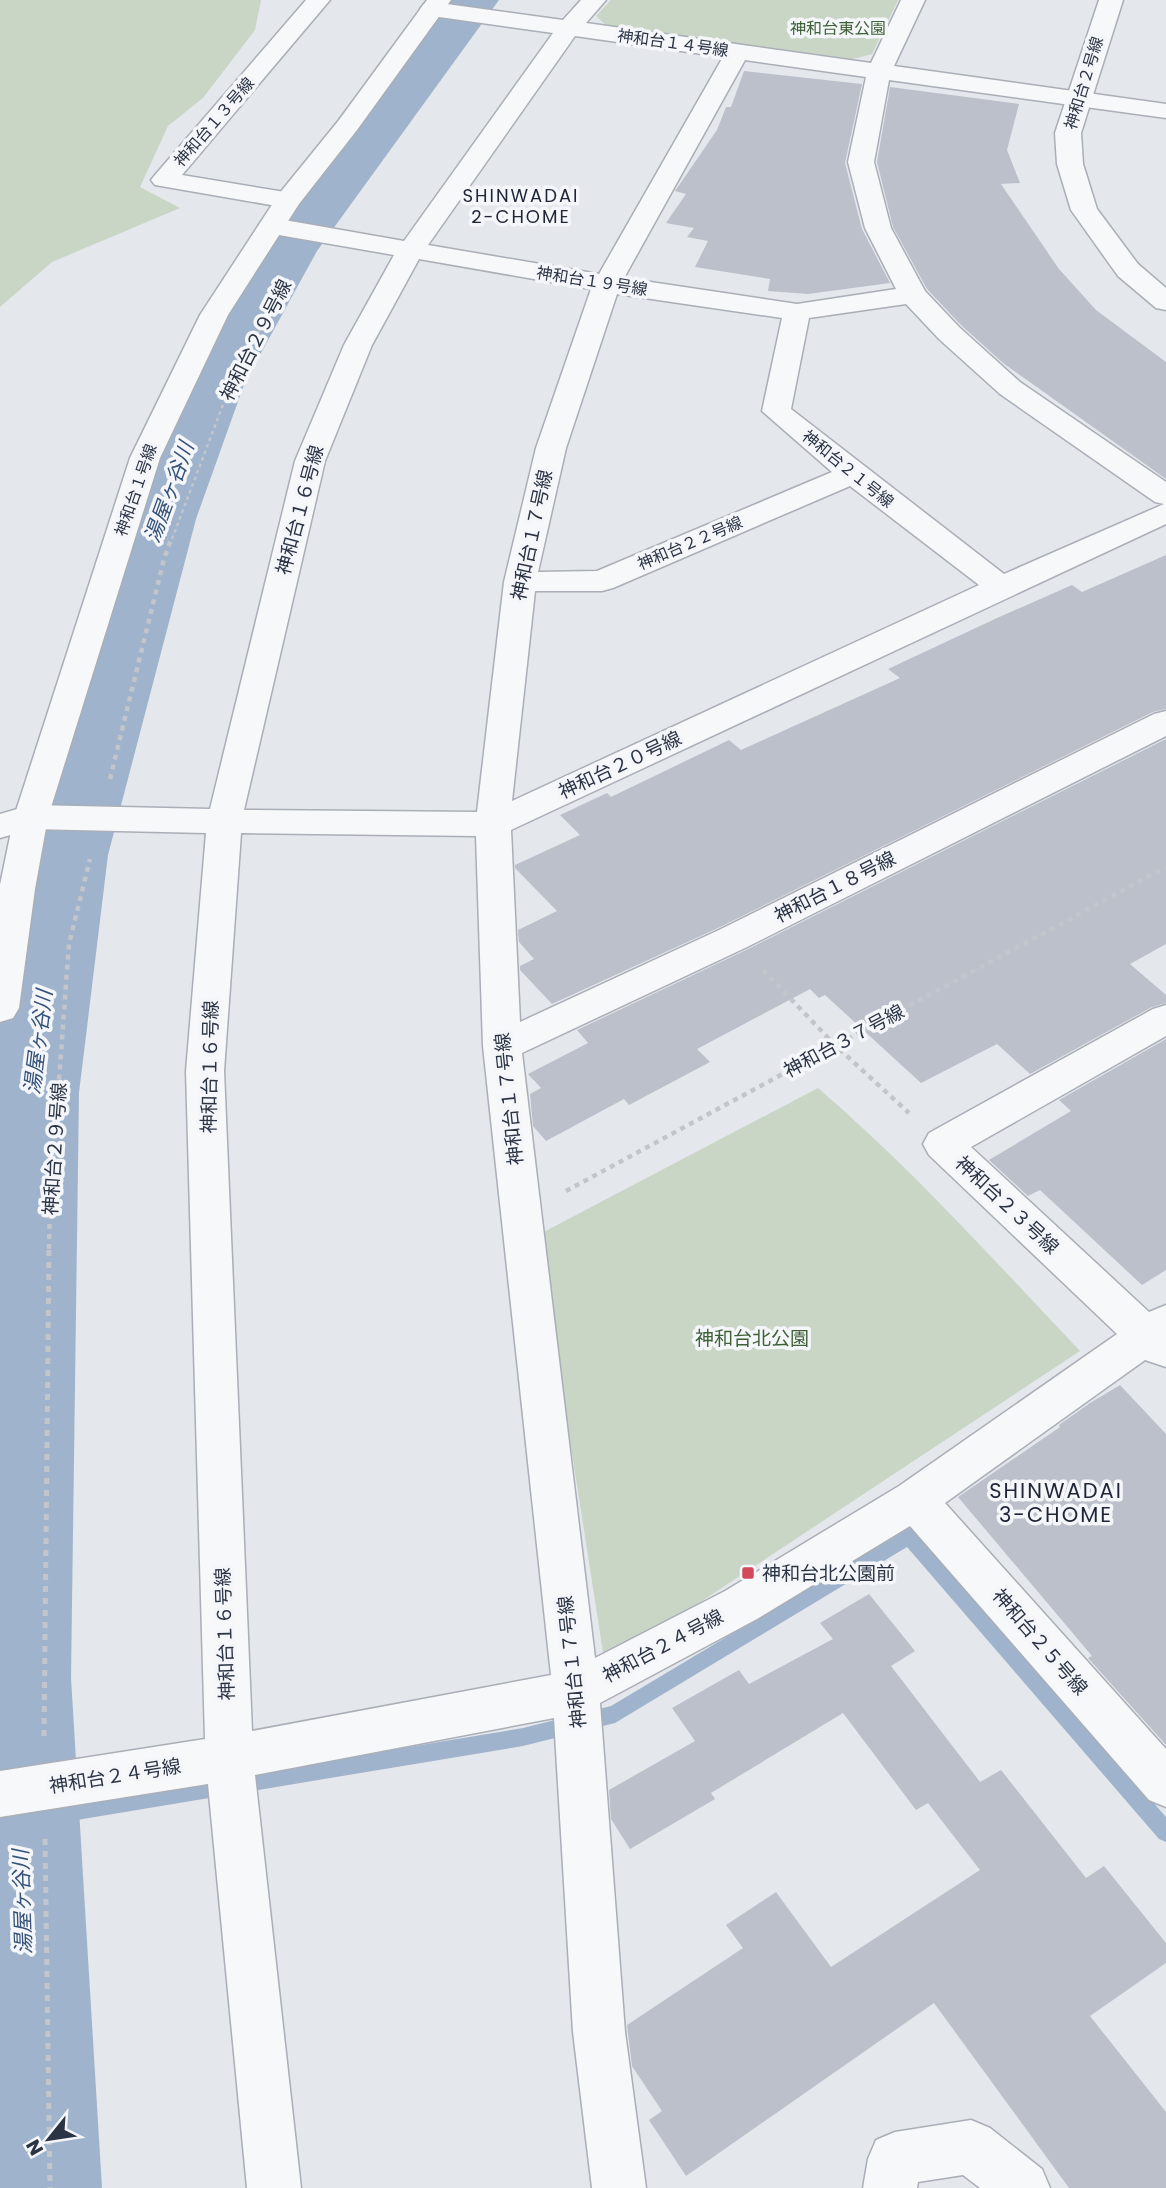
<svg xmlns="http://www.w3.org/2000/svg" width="1166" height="2188" font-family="Poppins,'Noto Sans JP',sans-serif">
<rect width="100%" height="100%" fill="#e4e7ec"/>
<path fill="#c9d6c5" d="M0,0H261L255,30L203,98L168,126L140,187L180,208L52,262L0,307Z
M611,0H898L872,54L853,59L608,27L596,16Z
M818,1088C912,1169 995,1261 1080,1351L605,1665L538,1235Z"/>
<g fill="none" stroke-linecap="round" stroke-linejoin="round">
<path fill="#9fb4cc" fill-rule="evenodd" d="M909,1528L915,1530L1166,1817V1842L1159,1839L907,1547L615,1723L523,1746L77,1820L19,1849L12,1846L9,1839L12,1832L75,1802L523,1728L611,1706Z"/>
<path fill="#9fb4cc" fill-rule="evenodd" d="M439,0H499L317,251L245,382L196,519L108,855L79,1093L71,1678L102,2188H0V972L18,855L118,519L173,382L261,234Z"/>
</g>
<path fill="#bbc0ca" d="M744,71L862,84L845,163L862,229L890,283L808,294L768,291L770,279L695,267L708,241L687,237L694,228L666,223L686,194L675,191L717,130L726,107H731Z
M890,87L1019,104L1007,150L1020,183L1001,184L1059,269L1096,310L1166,362V479L1003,363L961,325L927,289L893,227L877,162Z
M1166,555V709L1153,712L718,928L552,1004L520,970V966L534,959L519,942L518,930L557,911L515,868V865L580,835L560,815L607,793L611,797L729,740L741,750L900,678L888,669L997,618L1072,585L1082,592Z
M1166,739V944L1130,964L1166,995V1003L1152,1007L1030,1074L997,1044L921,1083L825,995L819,998L810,989L697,1049L710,1062L629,1105L624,1099L546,1141L533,1126L530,1094L541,1088L528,1074L588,1043L577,1030L746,950Z
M1166,1039V1270L1142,1285L1040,1190L1028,1196L989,1160L1071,1111L1059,1100Z
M1120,1385L1166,1434V1745L1088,1658L1092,1656L958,1497L1060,1427L1059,1425L1090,1403Z
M869,1594L915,1651L891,1666L980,1782L1001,1770L1086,1878L1104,1866L1166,1943V1963L1090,2016L1166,2112V2188H1069L934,2003L686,2176L649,2120L662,2111L632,2066L627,2025L743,1948L726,1925L776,1892L831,1967L980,1870L928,1803L916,1810L843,1713L711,1793L715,1799L630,1849L611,1819L609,1790L695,1741L672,1708L739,1670L749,1684L833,1639L820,1623Z"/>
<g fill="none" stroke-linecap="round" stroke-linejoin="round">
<defs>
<path id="minor" d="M306,0H330L182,175L297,194L301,200L297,206L288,208L155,185L151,180L155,175Z
M581,0H606L586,23L871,63L901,0H925L894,66L1166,104V118L889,80L874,162L891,228L925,291L959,327L1020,382L1166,482V524L511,830L520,1022L719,930L1154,714L1166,711V736L745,948L522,1053L595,1658L725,1591L899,1486L1117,1334L929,1155L923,1144L929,1133L1153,1009L1166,1005V1036L971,1147L1149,1312L1166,1305V1367L1145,1360L945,1503L1166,1749V1807L1149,1800L910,1526L757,1619L600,1703L625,2032L646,2188H592L573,2032L554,1718L255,1775L301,2188H247L208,1784L0,1817V1771L205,1739L186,1071L206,833L31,829L0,838V814L31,805L210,809L295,461L344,345L394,255L273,234L264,232L260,226L264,220L273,218L404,241L553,33L432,16L424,14L420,9L424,4L432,2L563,20ZM575,36L723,57L599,274L428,245ZM745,60L866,77L848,162L865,228L896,289L797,304L624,278ZM419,259L591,289L536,448L504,582L477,812L244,810L325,461L372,345ZM617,294L782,318L762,411L832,472L597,571L538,572L566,448ZM906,304L939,339L1000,394L1155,502L1164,504L1004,574L791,409L809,318ZM850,486L979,585L512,801L535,591H602L613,588ZM241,833L476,836L483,1046L551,1675L252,1731L224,1071Z
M971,2120L990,2128L1042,2169L1050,2188H980L963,2175L918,2182L917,2188H863L868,2159L876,2140L895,2132Z"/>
<path id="tertiary" d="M427,0H451L357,130L299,204L228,315L160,458L48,817L35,889L19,1008L13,1018L0,1022V885L14,817L130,458L200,315L279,194L339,120Z
M1099,0H1123L1081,133L1083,164L1097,209L1138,264L1166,288V310L1156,308L1118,276L1071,210L1057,164L1055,133Z"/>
</defs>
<use href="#minor" stroke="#a9aeb7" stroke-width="3"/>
<use href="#tertiary" stroke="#a9aeb7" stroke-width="3"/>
<path stroke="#c2c5cb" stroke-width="2.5" stroke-dasharray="3.5 3.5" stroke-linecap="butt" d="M172,539L232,381L274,303"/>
<path stroke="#c2c5cb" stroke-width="4.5" stroke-dasharray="5 5" stroke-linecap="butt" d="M110,779L164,559L172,537
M763,970L836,1046L909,1113
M566,1191L1166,867
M49,1249L50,1203L69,944L90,859"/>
<path stroke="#c2c5cb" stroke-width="5" stroke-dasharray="6 6" stroke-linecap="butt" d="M44,1736L49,1248
M45,1839L50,2188"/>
<use href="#minor" fill="#f7f8fa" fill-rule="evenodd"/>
<use href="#tertiary" fill="#f7f8fa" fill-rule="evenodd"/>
</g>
<rect fill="#d1495b" stroke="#f4f6f9" stroke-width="2.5" x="741" y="1566" width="14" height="14" rx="3.5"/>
<g text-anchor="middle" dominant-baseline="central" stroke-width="7" stroke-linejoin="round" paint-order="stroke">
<g font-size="16" fill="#3f6138" stroke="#f4f6f9">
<text x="838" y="28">神和台東公園</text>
</g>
<g font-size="16" fill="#2b3445" stroke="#f4f6f9">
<text transform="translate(673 43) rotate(8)">神和台１４号線</text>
<text transform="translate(1084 83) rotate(-73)">神和台２号線</text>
<text transform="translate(214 122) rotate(-49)">神和台１３号線</text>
<text transform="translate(592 281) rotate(9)">神和台１９号線</text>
<text transform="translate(848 469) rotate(39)">神和台２１号線</text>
<text transform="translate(136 490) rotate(-71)">神和台１号線</text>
<text transform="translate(690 543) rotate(-23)">神和台２２号線</text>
</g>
<g font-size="18" letter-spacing="2" fill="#1d2536" stroke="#f4f6f9">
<text x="521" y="195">SHINWADAI<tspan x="521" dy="21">2-CHOME</tspan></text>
</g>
<g font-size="19" fill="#2b3445" stroke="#f4f6f9">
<text transform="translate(256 340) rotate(-63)">神和台２９号線</text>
<text transform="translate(300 510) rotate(-75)">神和台１６号線</text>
<text transform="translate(532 535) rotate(-78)">神和台１７号線</text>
<text transform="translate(620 765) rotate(-25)">神和台２０号線</text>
<text transform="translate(835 887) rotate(-27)">神和台１８号線</text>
<text transform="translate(844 1041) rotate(-28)">神和台３７号線</text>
<text transform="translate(210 1067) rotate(-89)">神和台１６号線</text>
<text transform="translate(509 1099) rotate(-96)">神和台１７号線</text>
<text transform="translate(55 1149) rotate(-86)">神和台２９号線</text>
<text transform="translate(1007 1205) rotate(43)">神和台２３号線</text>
<text transform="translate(225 1634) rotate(-92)">神和台１６号線</text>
<text transform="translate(1040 1642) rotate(49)">神和台２５号線</text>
<text transform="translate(663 1646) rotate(-28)">神和台２４号線</text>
<text transform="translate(572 1662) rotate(-96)">神和台１７号線</text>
<text transform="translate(115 1776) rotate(-9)">神和台２４号線</text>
</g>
<g font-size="19" fill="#3f6138" stroke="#f4f6f9">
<text x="752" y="1338">神和台北公園</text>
</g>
<g font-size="19" fill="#2b3445" stroke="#f4f6f9" text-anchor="start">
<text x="762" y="1573">神和台北公園前</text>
</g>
<g font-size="21" font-style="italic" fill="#34527a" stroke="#f4f6f9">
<text transform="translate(169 492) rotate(-70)">湯屋ヶ谷川</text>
<text transform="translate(38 1042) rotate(-83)">湯屋ヶ谷川</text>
<text transform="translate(22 1902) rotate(-92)">湯屋ヶ谷川</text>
</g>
<g font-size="21" letter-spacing="2" fill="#1d2536" stroke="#f4f6f9">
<text x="1056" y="1490">SHINWADAI<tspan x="1056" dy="24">3-CHOME</tspan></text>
</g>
</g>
<g transform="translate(49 2139) rotate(240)" stroke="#f4f6f9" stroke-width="5" paint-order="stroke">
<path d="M0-5L12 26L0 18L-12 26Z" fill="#2b3445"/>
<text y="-10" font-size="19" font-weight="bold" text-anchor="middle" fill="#2b3445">N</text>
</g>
</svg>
